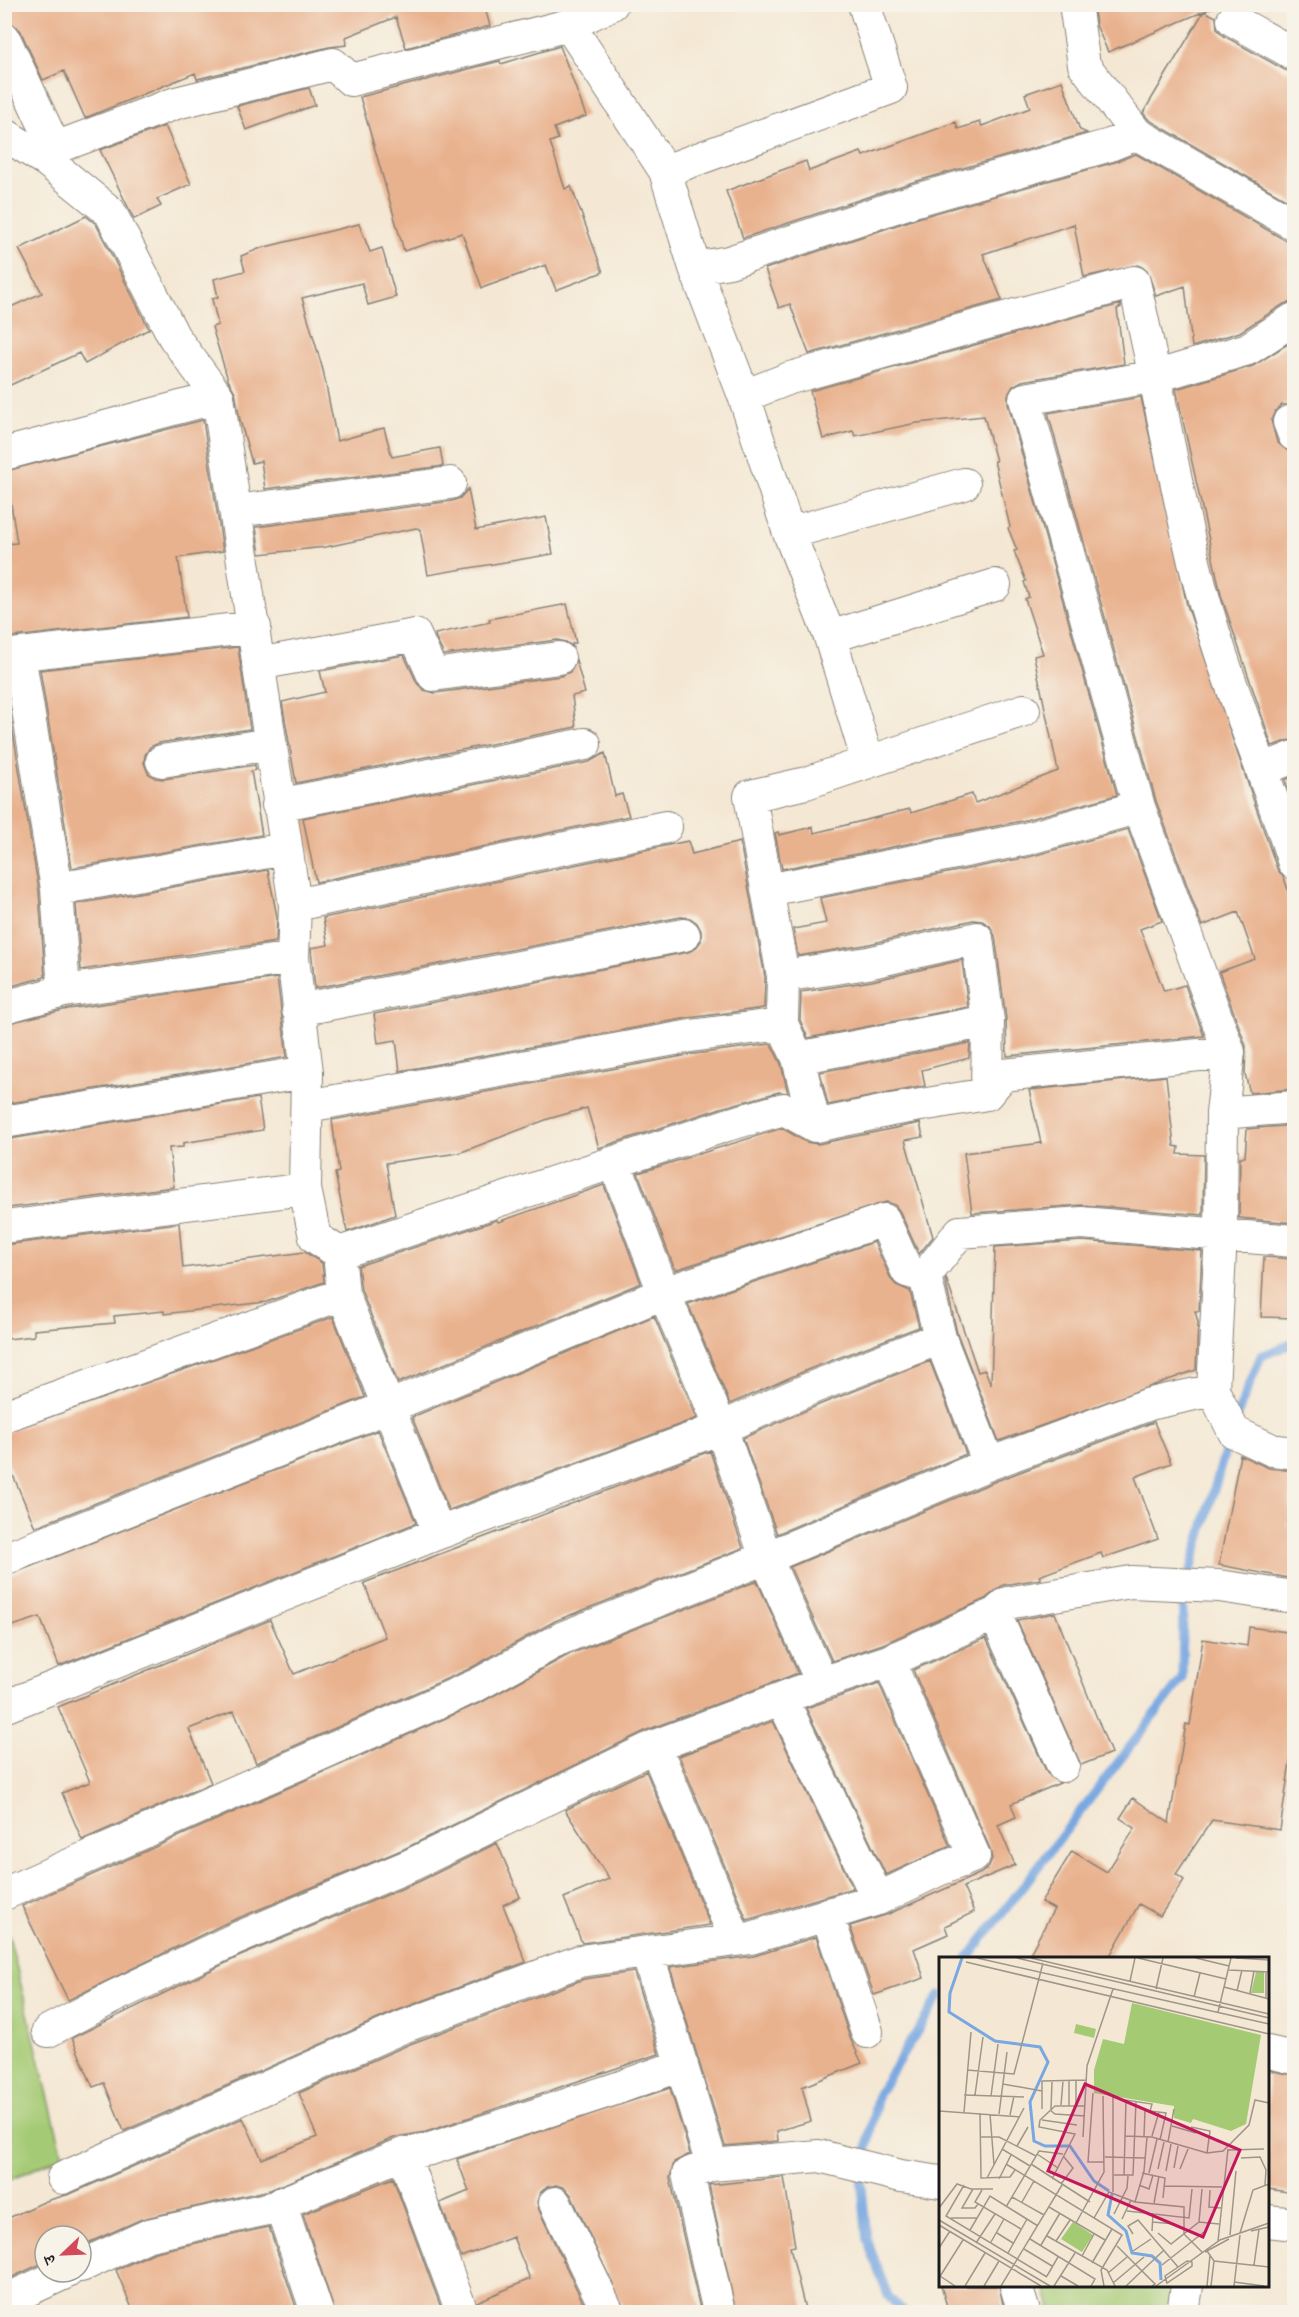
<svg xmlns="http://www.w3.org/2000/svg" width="1299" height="2317" font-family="'EB Garamond','Noto Serif Devanagari',serif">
<rect width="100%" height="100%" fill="#f7f3e8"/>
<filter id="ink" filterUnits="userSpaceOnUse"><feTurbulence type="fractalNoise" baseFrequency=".0167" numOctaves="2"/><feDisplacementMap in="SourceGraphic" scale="12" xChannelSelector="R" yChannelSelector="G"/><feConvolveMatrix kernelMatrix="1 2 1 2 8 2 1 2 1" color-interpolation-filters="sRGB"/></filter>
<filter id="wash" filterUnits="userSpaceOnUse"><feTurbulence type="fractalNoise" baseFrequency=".008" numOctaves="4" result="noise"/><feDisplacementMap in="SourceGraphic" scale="24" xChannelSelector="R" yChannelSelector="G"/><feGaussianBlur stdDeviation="1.35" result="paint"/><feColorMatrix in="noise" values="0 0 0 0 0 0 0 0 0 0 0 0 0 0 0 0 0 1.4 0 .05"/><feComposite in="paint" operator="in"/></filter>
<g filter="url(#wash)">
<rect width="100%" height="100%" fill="#f4e8d4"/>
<path fill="#a5ca74" stroke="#607348" stroke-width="1.5" d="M4,1916L63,2156L5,2182L4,2181Z
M1045,2286H1180L1175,2312H1052Z"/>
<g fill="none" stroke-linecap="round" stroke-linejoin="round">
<path stroke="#78a7e1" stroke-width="9" d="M1236,1418L1261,1356L1294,1343
M968,1958L1182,1679L1183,1598L1230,1434
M903,2312L888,2296L867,2240L861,2177L878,2094L940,1995"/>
</g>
<g id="blocks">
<path fill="#e9b28f" d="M4,4H484L490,26L406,48L396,17L346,37L347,45L329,47L197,79L195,73L85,118L64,71L43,80L20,30L10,22Z
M1093,4H1219V5L1108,52L1096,25Z
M1204,11L1216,17L1217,29L1224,36L1285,70L1294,72V204L1149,120L1143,113Z
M560,46L586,116L554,128L558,139L550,142L565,189L571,186L603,272L556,290L546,265L482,288L462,233L404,251L360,97L500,61L501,64Z
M1062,81L1080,130L1087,133L910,183L743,238L726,191L806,161L809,171L861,152L863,156L956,122L958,129L980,122L982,126L1030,108L1025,94Z
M309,88L315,105L246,130L237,106Z
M165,126L191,184L157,199L161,206L134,219L100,150Z
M1136,154L1285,240L1294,242V301L1284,304L1240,332L1192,347L1185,286L1156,296L1147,270L1138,265L1084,277L1074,224L983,254L1002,300L809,354L790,304L779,308L765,269L921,217L1115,162Z
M86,216L96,224L149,329L85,364L79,353L4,388V310L42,293L19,249Z
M359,224L370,252L382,248L396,297L368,305L362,283L302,298L323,370L337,441L384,428L392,457L440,448L443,466L265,489L261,461L252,463L240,420L235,392L228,380L212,327L218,325L212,299L218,297L214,279L245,271L241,256L261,248Z
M1121,304V307L1117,309L1124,364L1022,381L1013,386L1008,395V404L1117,795L1022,821L782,869L775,833L778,832L779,835L813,827L814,833L910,809L911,813L972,794L975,803L1058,771L1034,656L1043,654L1025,599L1029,597L1024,582L1026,581L1014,551L1017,550L1008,528L1010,527L994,461H996L984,416L917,423L855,436L853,431L823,439L810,391Z
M1294,340V405H1282L1275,411L1271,420L1277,442L1294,456V739L1272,746L1221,595L1176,389L1253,366Z
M1141,397L1187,605L1277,869L1284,878L1294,907V1089L1250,1093L1245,1074L1246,1046L1219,972L1255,959L1238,912L1202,926L1156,801L1048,413Z
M203,420L223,551L178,558L187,617L4,638V598L8,597L4,544L17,543L6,471Z
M468,489L476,530L546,517L553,554L428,575L420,529L416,528L326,547L260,554L256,527L452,501L460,498Z
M567,604L576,643L572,644L573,647L566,642L557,640L444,655L436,639L435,634L490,622L489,619Z
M238,647L250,729L159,743L150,747L145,755L144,763L148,773L155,778L164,779L255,765L256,770L251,771L262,835L72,868L40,670Z
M404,655L417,683L424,690L435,693L561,676L570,672L576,660L585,693L572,696L576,727L296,783L282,702L325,692L320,671Z
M4,677L39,891L45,977L4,988Z
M605,753L615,796L622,794L629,816L316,882L303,818L589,762Z
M1294,776V808L1285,780Z
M1128,829L1162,921L1140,929L1164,991L1185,985L1204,1036L1007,1056L1006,1019L995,936L990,926L982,921L973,920L865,945L798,956L793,929L826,923L820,898L1029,857Z
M688,841L692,854L740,842L765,977L764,1008L688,1018L400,1071L396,1040L378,1043L374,1014L688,952L695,949L701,941V931L697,923L690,918L681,917L315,988L311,948L328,945L323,918Z
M268,870L277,917L276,942L81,970L76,904Z
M962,960L968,1007L808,1038L800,1020L801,992L872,981Z
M277,978L287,1057L4,1104V1024L68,1009Z
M970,1043L969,1058L922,1070L925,1086L828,1105L820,1072Z
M771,1044L781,1064L788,1093L779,1092L721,1108L599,1148L587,1108L548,1119L459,1153L386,1163L395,1215L347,1232L335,1173L339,1172L332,1120L694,1054Z
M1166,1076L1174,1146L1179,1147L1178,1154L1204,1155L1203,1215L1083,1205L972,1213L964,1153L1041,1143L1029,1090Z
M258,1098L263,1130L183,1143V1147L169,1148L174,1187L8,1208L4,1195V1140Z
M920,1123L923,1137L905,1140L933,1237L919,1254L900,1212L895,1205L886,1202L675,1270L638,1173L782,1128L806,1142L818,1144Z
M1294,1125V1223L1239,1218L1240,1157H1245L1247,1129Z
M604,1185L641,1283L398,1383L361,1290L358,1266L497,1220L498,1222Z
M179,1223L183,1268L305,1252L322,1263L324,1282L266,1302L164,1314V1311L114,1316L115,1323L34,1330V1336L8,1339L4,1307V1245Z
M1082,1241L1202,1251L1199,1311H1195L1198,1322L1196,1370L999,1441L957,1333L945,1280L946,1278L978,1372L985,1370L991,1385L995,1247Z
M874,1242L891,1279L896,1285L910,1291L919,1327L807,1370L730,1404L688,1304Z
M1264,1257L1294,1259V1318L1261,1317Z
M654,1316L697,1418L449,1510L412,1417Z
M333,1317L365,1397L35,1527L4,1454V1433Z
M930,1361L966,1454L777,1534L743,1438L821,1404Z
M1154,1422L1171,1463L1135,1477L1158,1539L1103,1558L1101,1553L1039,1576L1041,1579L1003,1585L985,1599L883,1644L832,1661L790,1567L996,1481Z
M378,1430L416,1523L59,1666L40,1617L4,1629V1577Z
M710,1451L743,1548L555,1621L469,1669L256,1763L234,1711L189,1729L211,1783L82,1840L62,1793L90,1782L58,1707L270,1620L294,1674L331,1659L385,1637L364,1583Z
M1240,1455L1269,1468L1294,1471L1287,1527L1294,1528V1579L1219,1565Z
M757,1581L798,1673L647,1730L404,1849L224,1924L68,2000L22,1906L484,1701L570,1654Z
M1055,1613L1111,1753L1081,1765L1017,1620Z
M1249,1627L1294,1633V1734L1280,1830L1212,1820L1176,1874L1184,1880L1160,1916L1139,1904L1108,1959H1027L1054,1909L1041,1902L1072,1851L1107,1872L1135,1828L1120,1818L1133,1798L1169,1823L1186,1724L1190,1725L1203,1639L1247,1646Z
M986,1638L1047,1773L1060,1783L1011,1804L1016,1817L998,1825L1015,1865L963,1887L974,1912L945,1926L948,1934L914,1949L924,1978L874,1995L850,1926L886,1915L981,1873L988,1868L992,1859L990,1849L913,1670Z
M879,1683L950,1846L886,1875L806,1708Z
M773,1721L853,1888L747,1920L679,1756Z
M646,1771L710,1925L582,1943L564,1898L609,1879L565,1810Z
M497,1843L520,1897L503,1905L526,1962L396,2011L124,2131L104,2083L93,2087L72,2038L238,1957L418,1882Z
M816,1937L850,2038L862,2063L802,2087L811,2121L777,2131L778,2141L725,2146L670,1967L754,1956Z
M634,1972L659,2054L426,2132L396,2137L270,2190L142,2219L81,2246V2236H45V2262L4,2281V2220L46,2201L70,2194L243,2118L262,2159L317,2137L299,2093L410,2044L584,1979Z
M1268,2070L1294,2075V2193L1268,2189Z
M670,2088L690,2154L674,2162L670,2178L701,2313H626L571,2195L565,2188L556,2185L547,2187L540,2193L537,2202L539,2210L588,2313H480L477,2302L530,2279L513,2237L461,2257L440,2203L469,2191L457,2159Z
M784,2177L795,2246L790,2247L806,2313H736L709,2185Z
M393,2178L443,2313H335L303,2214Z
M269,2227L298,2313H134L116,2270L155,2252Z
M941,2286H999L1005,2313H949Z"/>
</g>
</g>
<g filter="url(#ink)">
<use href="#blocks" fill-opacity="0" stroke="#888278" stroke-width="1.5"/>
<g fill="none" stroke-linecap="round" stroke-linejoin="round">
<defs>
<path id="minor" d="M1075,4L1084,65L1137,134L1294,224
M1233,20L1294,54
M569,25L665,171L695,268L744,396L789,533L830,637L868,762
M4,38L55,148
M4,134L47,161L110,212L174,337L218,397L295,905L293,958L307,1072L305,1189L315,1237L339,1253L343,1294L439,1533
M47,161L55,148L176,103L333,64L351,80L569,25L612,4
M665,171L891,88L864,4
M695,268L729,262L916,200L1110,145L1137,134
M1294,319L1248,349L1157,376L1025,399L1139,807L1229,1052L1222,1113L1221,1234L1213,1390L1234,1432L1272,1450L1294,1453
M744,396L790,378L1134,282C1156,375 1172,469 1194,562C1219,664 1262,763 1294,863
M1289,422L1294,435
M4,454L218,397
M236,511L450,483
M789,533L964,484
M830,637L995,585
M19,654L57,889L64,991
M4,656L255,627
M258,664L415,635L433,675L559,658
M162,761L270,744
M1264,769L1294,757
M278,805L585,744
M57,889L285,849
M768,890L1026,839L1139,807
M295,905L666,827
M783,976L868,963L977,938L988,1021L987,1094
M4,1007L64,991L293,958
M298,1010L684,935
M798,1058L988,1021
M308,1106L691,1036L782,1024
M1222,1113L1294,1107
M4,1122L307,1072
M815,1126L798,1058L782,1024L783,976L750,796L806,783L1024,710
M615,1163L664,1293L721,1428L766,1558L822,1683
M4,1227L305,1189
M339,1253L727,1125L784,1109L815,1126L891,1110L987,1094L1003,1075L1229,1052
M925,1276L960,1232L1082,1223L1294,1241
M4,1416L343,1294
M4,1559L388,1407L664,1293L884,1220L907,1271L925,1276L940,1338L989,1464
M995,1614L1063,1766
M782,1699L878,1899
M4,1707L439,1533L721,1428L814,1387L940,1338
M655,1746L735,1938
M4,1894L477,1685L562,1638L766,1558L989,1464L1150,1404L1213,1390
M827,1914L867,2032
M647,1952L712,2165
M48,2031L113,1997L231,1941L411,1865L655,1746L822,1683L889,1661L995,1614L1007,1603L1131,1582L1219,1586L1294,1597
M1268,2052L1294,2058
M403,2154L462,2312
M63,2178L403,2027L580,1961L751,1938L878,1899L938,1870L974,1856L889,1661
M555,2203L608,2312
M281,2206L317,2312
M1268,2221L1294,2224
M81,2266L149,2235L281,2206L282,2203L403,2154L430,2149L615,2089L682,2065
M1016,2286L1024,2312
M4,2301L67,2272
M719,2312L688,2174L712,2165L819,2156L901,2176L940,2182
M1183,2312L1187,2286"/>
</defs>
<use href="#minor" stroke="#888278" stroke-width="34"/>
<use href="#minor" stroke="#fff" stroke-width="32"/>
</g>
</g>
<g transform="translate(939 1957)">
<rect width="330" height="330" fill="#f4e8d4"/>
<path d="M317,15H325V36H312ZM193,46L322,78L307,167L292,174L254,162L252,166L235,161V149L155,136V113L164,82L185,87ZM137,67L157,72L155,81L135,76ZM134,265L154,278L143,295L122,282Z" fill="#a5ca74"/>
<path fill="none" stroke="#78a7e1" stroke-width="3" d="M23,1L11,36L10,55L56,84L101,90L109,105L91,145L95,184L106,189H131L155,224L170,234M173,237L169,258L187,274L193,296L213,299L221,306L222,323"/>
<path fill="none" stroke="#9e968a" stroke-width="1.5" d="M38,1L330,67M78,1L330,61M92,1L330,57M199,1L287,22M257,1L290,9M297,1L330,3M27,5L330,77M290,13L330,15M191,24L196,1M285,30L330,42M217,32L224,1M298,34L303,13M311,36L315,14M255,40L261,16M327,41V15M279,55L292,1M28,113L75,117L104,6M130,124V149M137,124V149M64,127L103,134M154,136L149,205H165M25,138L85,140M36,138L44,80M52,139L59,87M122,148L124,124M103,152V124L147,123M112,152L113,125M111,153L116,157L146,159M0,154L81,160M25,155L32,75M41,156L42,221L71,220L76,213M51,157L55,208M60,157L68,95M71,158L75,139M103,163L138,168M233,169L257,176M252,170L271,174L268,196M186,179L213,180L268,196L284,194L310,168L316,143L330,146M205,179L206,153L211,154M213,179L220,155M42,180H60L97,199M144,180L148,109L174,32M229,185L235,152M78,189L89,170M63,192L91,209M289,193L325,192M98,197L119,211M166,200L206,201M302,201L321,200L327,213L326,228M67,207L183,278L162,313L165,329M92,207L151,245M235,211L239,189M219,212L225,185M241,212L249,192M227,214L232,187M203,216L226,221L224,241M210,216L218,182M175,218H194L197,144M185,218L187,143L213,147L211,154L227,156L221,183M48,221L85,151M60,222L72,198M113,222L136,177L100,170L101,163L116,149H146M122,227L134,211L125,200M25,228L7,259L108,320M200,228L210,232L214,218M225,229L283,230M34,232L23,251H36L39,247M43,233L36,245L82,272M271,233L270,250L282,251M174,235V139M73,240L105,258M83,245L95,224M196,245L205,214L208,180M215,246L220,219M67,250L100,194L124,197M110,250L166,283M0,251L18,227L32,232H54M188,254L250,261L253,232M175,257L188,231L189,219M12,261H38M155,261L170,235L196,245L245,250V277L263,295M183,262L192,243M0,263L111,329M213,265L236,267M260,265L263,232M137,266L165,215L164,139M0,268L102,329M31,273L51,239L99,269M213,274L214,256M312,274L330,270M58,276L74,286M219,276L232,287L260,265L280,267M301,276L314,233L330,227M194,277L189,269L199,263L239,310M291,278L297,214M108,279L168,313L176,329M91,282L156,322L152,329M117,284L131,263M279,284L289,192M52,285L65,262M37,286L56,257M102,288L121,256M178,289L216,327L213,329M0,291L11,274M85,292L113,309M194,294L212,282M268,294L275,304L272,329M266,295L290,282M69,296L88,262M143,299L155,277M248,304L253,305V309L228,326L226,319ZM275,304L330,310M153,306L173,272M223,308L265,275M315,308L320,272M169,316L188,300M1,319L16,329M108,319L119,300M122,319L139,329M0,321L24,283M295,325L325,329M174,326L205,300M26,329L46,296M45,329L60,304M62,329L123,228M115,329L136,296M187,329L225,293M217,329L281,283L330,266M268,329L271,298M295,329L301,278"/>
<path fill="#c2185b" fill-opacity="0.15" stroke="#c2185b" stroke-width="3" d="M146,127L301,193L264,280L109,214Z"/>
<rect width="330" height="330" fill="none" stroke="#1c1c1c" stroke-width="3"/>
</g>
<rect width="1299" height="2317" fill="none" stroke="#f7f3e8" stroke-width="24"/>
<g transform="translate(63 2254) rotate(247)"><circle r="28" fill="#f7f3e8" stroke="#9f9d96" stroke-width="1.5"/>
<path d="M0-4.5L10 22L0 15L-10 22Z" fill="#d1495b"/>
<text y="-9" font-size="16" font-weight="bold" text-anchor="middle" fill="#1c1c1c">उ</text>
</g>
</svg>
